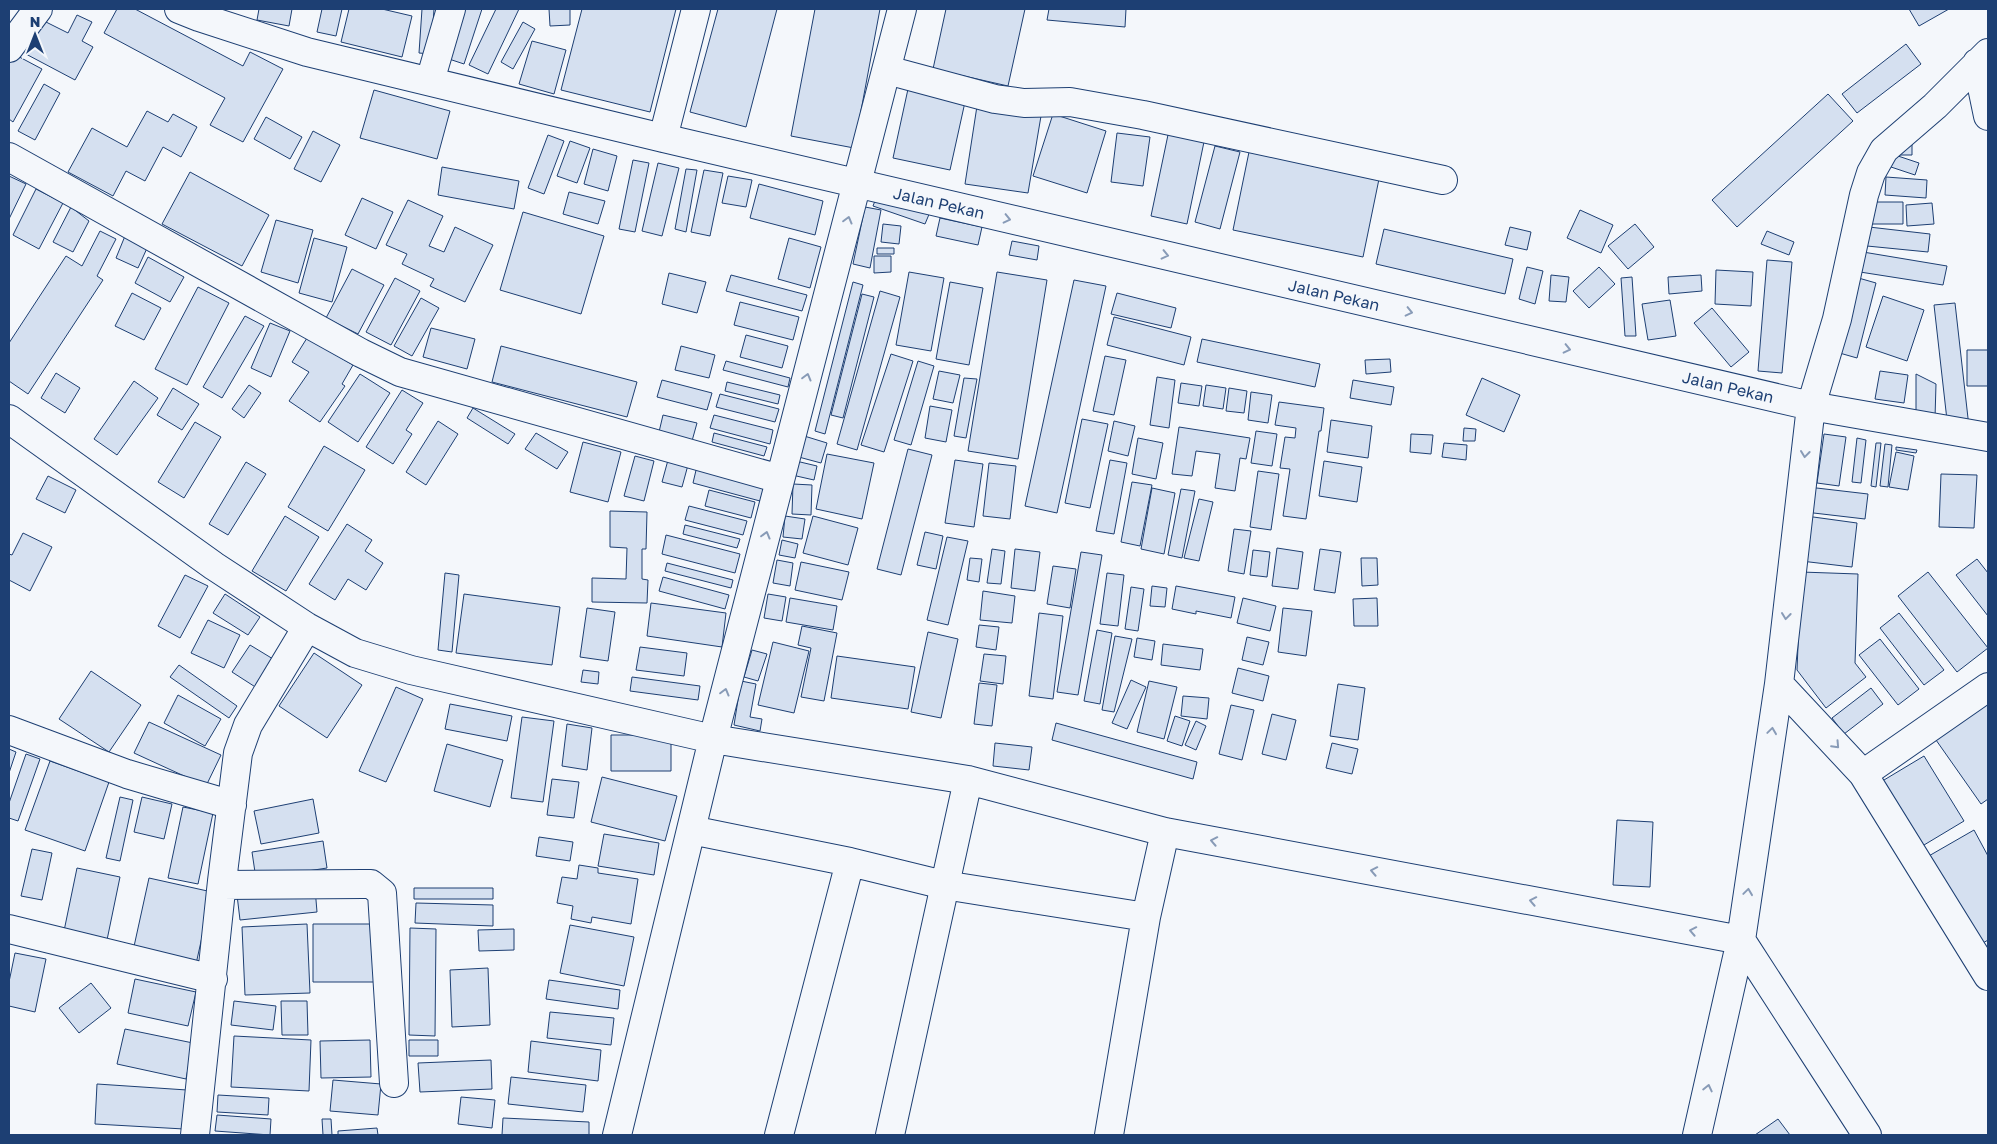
<svg xmlns="http://www.w3.org/2000/svg" width="1997" height="1144" font-family="'Golos Text',sans-serif">
<rect width="100%" height="100%" fill="#f4f7fb"/>
<path fill="#d5e0f0" stroke="#1d3f73" d="M117,9H135L243,66L250,52L283,69L243,142L210,125L225,98L104,33Z
M259,9H292L289,26L257,20Z
M322,9H342L336,36L317,32Z
M349,9H382L412,16L402,57L341,42Z
M422,9H434L431,54L419,53Z
M462,9H482L464,64L446,58Z
M496,9H519L488,74L469,65Z
M549,9H570V25L550,26Z
M582,9H676L650,112L561,90Z
M718,9H777L746,127L690,112Z
M815,9H880L854,148L791,136Z
M946,9H1025L1008,86L933,69Z
M1049,9H1126L1125,27L1047,20Z
M1909,9H1949L1919,26Z
M77,15L92,22L82,41L93,47L75,80L24,53L42,20L68,33Z
M523,22L535,29L513,69L501,62Z
M532,41L566,50L554,94L519,84Z
M1906,44L1921,64L1857,113L1842,94Z
M10,52L42,69L13,122L9,119V55Z
M44,84L60,93L35,140L18,131Z
M908,89L965,102L950,170L893,158Z
M374,90L450,111L437,159L360,138Z
M1828,94L1853,121L1737,227L1712,200Z
M977,106L1041,116L1028,193L965,184Z
M147,111L168,122L173,114L197,127L181,157L163,147L145,181L126,171L113,196L68,172L92,128L127,147Z
M1053,114L1106,131L1087,193L1033,176Z
M266,117L302,137L290,159L254,139Z
M1169,130L1205,137L1187,224L1151,216Z
M313,131L340,145L321,182L294,169Z
M1117,133L1150,137L1143,186L1111,182Z
M548,135L564,141L544,194L528,188Z
M570,141L590,148L577,183L557,176Z
M1912,141V155H1899Z
M1215,146L1240,152L1220,229L1195,222Z
M593,149L617,156L608,191L584,184Z
M1249,152L1379,179L1363,257L1233,230Z
M1892,154L1919,163L1915,175L1888,166Z
M633,160L649,163L635,232L619,229Z
M658,163L679,168L662,236L642,231Z
M442,167L519,181L514,209L438,195Z
M686,169L697,170L686,232L675,229Z
M704,170L723,173L710,236L691,232Z
M190,172L269,215L242,266L162,224Z
M9,176L26,184L9,219Z
M728,176L752,180L746,207L722,203Z
M1886,177L1927,180L1926,198L1885,195Z
M759,184L823,201L815,235L750,218Z
M36,189L63,203L39,249L13,235Z
M569,192L605,201L598,224L563,214Z
M878,193L930,212L925,224L873,206Z
M362,198L393,212L376,249L345,235Z
M408,200L443,216L429,246L444,252L455,227L493,245L465,302L430,286L434,279L402,264L407,254L386,245Z
M1872,202H1903V224H1872Z
M1932,203L1934,224L1907,226L1906,205Z
M71,207L89,221L73,252L53,242Z
M865,207L881,210L870,268L853,264Z
M1580,210L1613,225L1601,253L1567,238Z
M523,212L604,236L581,314L500,290Z
M940,218L982,227L978,245L936,236Z
M276,220L313,230L298,283L261,272Z
M883,224L901,226L899,244L881,242Z
M1635,224L1654,247L1628,269L1608,246Z
M1510,227L1531,232L1527,250L1505,245Z
M1869,227L1930,234L1928,252L1867,246Z
M1384,229L1513,259L1505,294L1376,264Z
M100,231L116,239L97,276L103,280L28,394L9,381V343L66,256L82,266Z
M1767,231L1794,242L1789,255L1761,244Z
M125,236L148,246L138,268L116,258Z
M314,238L347,247L332,302L299,293Z
M789,238L821,247L810,288L778,279Z
M1012,241L1039,246L1037,260L1009,255Z
M877,248H894V254H877Z
M1863,252L1947,266L1943,285L1860,272Z
M874,256H891V272L874,273Z
M148,257L184,277L170,302L135,283Z
M1767,260L1792,262L1782,373L1758,371Z
M1527,267L1543,271L1535,304L1519,299Z
M1599,267L1615,284L1589,308L1573,291Z
M352,269L384,285L358,334L326,318Z
M1716,270L1753,272L1751,306L1715,304Z
M909,272L944,278L931,351L896,345Z
M997,272L1047,280L1018,459L968,451Z
M669,273L706,282L697,313L662,304Z
M731,275L807,295L802,311L726,291Z
M1551,275L1569,277L1566,302L1549,301Z
M1701,275L1702,291L1669,294L1668,277Z
M1632,277L1636,336H1625L1621,278Z
M1855,277L1876,283L1857,358L1836,352Z
M395,278L420,291L391,345L366,332Z
M1074,280L1106,286L1057,513L1025,506Z
M853,282L863,285L825,434L815,431Z
M950,282L983,288L969,365L936,359Z
M198,287L229,303L187,385L155,369Z
M880,291L900,297L857,450L837,444Z
M132,293L161,308L144,340L115,326Z
M1117,293L1176,308L1171,328L1111,314Z
M862,294L874,297L843,418L831,415Z
M1883,296L1924,310L1907,361L1866,347Z
M421,298L439,308L412,356L394,346Z
M1670,300L1676,336L1648,340L1642,304Z
M740,302L799,317L793,340L734,325Z
M1955,303L1969,427L1948,429L1934,305Z
M1712,308L1749,352L1731,367L1694,323Z
M245,316L264,326L222,398L203,387Z
M1114,317L1191,337L1184,365L1107,345Z
M270,323L290,331L271,377L251,368Z
M431,328L475,339L467,369L423,357Z
M746,335L788,346L782,368L740,357Z
M307,338L353,365L342,384L345,386L320,422L289,401L309,372L292,362Z
M1202,339L1320,364L1315,387L1197,362Z
M501,346L637,382L627,417L492,382Z
M681,346L715,355L709,378L675,370Z
M1967,350H1988V386H1967Z
M891,354L913,361L884,452L861,445Z
M1105,356L1126,360L1114,415L1093,411Z
M1390,359L1391,372L1366,374L1365,360Z
M726,361L790,378L788,387L723,370Z
M918,361L934,366L911,445L894,440Z
M939,371L960,375L953,403L933,399Z
M1880,371L1908,375L1904,403L1875,399Z
M56,373L80,388L65,413L41,398Z
M360,374L390,393L358,442L328,422Z
M1916,374L1936,384L1935,418L1916,419Z
M1157,377L1175,380L1169,428L1150,425Z
M964,378L977,379L966,438L954,436Z
M1482,378L1520,395L1504,432L1466,415Z
M662,380L712,393L707,410L657,397Z
M1353,380L1394,387L1391,405L1350,398Z
M134,381L158,398L117,455L94,439Z
M727,382L780,395L778,404L725,391Z
M1181,383L1202,386L1199,406L1178,403Z
M249,385L261,393L244,418L232,409Z
M1206,385L1226,388L1223,409L1203,406Z
M173,388L199,404L182,430L157,415Z
M1229,388L1247,391L1244,413L1226,411Z
M402,390L423,403L406,430L412,434L393,464L366,447Z
M1251,392L1272,395L1268,423L1248,420Z
M720,394L779,409L775,422L716,407Z
M1279,402L1324,408L1321,431H1319L1306,519L1283,516L1290,469L1280,468L1285,437L1295,438L1296,428L1275,425Z
M930,406L952,410L946,442L925,438Z
M473,408L515,434L508,444L467,418Z
M663,415L697,423L692,441L659,432Z
M714,415L773,430L770,444L710,428Z
M1082,419L1108,424L1090,508L1065,503Z
M1331,420L1372,426L1368,458L1327,452Z
M438,421L458,434L426,485L406,472Z
M1114,421L1135,426L1128,456L1108,451Z
M195,422L221,437L184,498L158,482Z
M1179,427L1250,438L1246,459L1240,458L1235,491L1215,488L1220,454L1196,451L1192,476L1172,474Z
M1464,428L1476,429L1475,441H1463Z
M1256,431L1277,434L1272,466L1251,463Z
M536,433L568,452L557,469L525,449Z
M714,433L767,447L764,456L712,442Z
M1411,434L1433,435L1431,454L1410,452Z
M1824,434L1846,437L1839,486L1817,483Z
M801,435L827,443L821,463L795,456Z
M1138,438L1163,443L1156,479L1132,474Z
M1857,438L1866,440L1861,483L1852,482Z
M583,442L621,452L608,502L570,492Z
M1444,443L1467,445L1466,460L1442,457Z
M1876,443H1881L1876,487L1871,486Z
M1885,444L1892,445L1888,487L1880,486Z
M324,446L365,470L328,531L288,507Z
M1896,447L1917,450L1916,453L1896,450Z
M908,449L932,455L901,575L877,569Z
M1896,452L1914,456L1908,490L1889,487Z
M827,454L874,463L862,519L816,509Z
M635,456L654,461L644,501L624,496Z
M668,460L688,465L682,487L662,482Z
M955,460L983,464L974,527L945,523Z
M1110,460L1127,463L1114,534L1096,531Z
M796,461L817,466L814,480L792,475Z
M1324,461L1362,467L1357,502L1319,496Z
M246,462L266,474L228,535L209,524Z
M989,463L1016,466L1010,519L983,516Z
M697,466L765,484L760,501L693,483Z
M1258,471L1279,474L1271,530L1250,527Z
M1941,474L1977,475L1974,528L1939,527Z
M48,476L76,490L65,513L36,499Z
M1132,482L1152,485L1140,546L1121,542Z
M793,484L812,485L811,515L792,514Z
M1808,487L1868,494L1865,519L1805,512Z
M1152,488L1175,493L1164,554L1141,549Z
M1181,489L1195,491L1182,558L1168,555Z
M709,490L755,502L751,518L705,506Z
M1199,499L1213,502L1199,561L1184,558Z
M689,506L747,521L743,535L685,520Z
M610,511L647,512L646,549H642V579L648,580L647,603L592,602V578L626,579L627,548L610,547Z
M285,516L319,537L286,591L252,571Z
M785,516L805,519L802,539L783,537Z
M813,516L858,528L848,565L803,553Z
M1806,516L1857,523L1852,567L1801,561Z
M347,524L372,540L365,551L383,563L366,590L348,579L335,600L309,584Z
M685,525L740,539L737,548L683,534Z
M1234,529L1251,531L1244,574L1228,571Z
M925,532L943,536L936,569L917,565Z
M23,533L52,547L30,591L9,580V554L12,555Z
M666,535L740,554L735,573L662,554Z
M947,537L968,541L948,625L927,620Z
M782,540L798,544L795,558L779,555Z
M1277,548L1303,552L1298,589L1272,586Z
M992,549L1005,551L1001,584L987,583Z
M1015,549L1040,552L1035,591L1011,588Z
M1320,549L1341,552L1335,593L1314,590Z
M1253,550L1270,552L1267,577L1250,575Z
M1081,552L1102,555L1078,695L1057,692Z
M970,558L982,559L979,582L967,580Z
M1361,558H1377L1378,585L1362,586Z
M1977,559L1988,573V616L1956,575Z
M777,560L793,563L790,586L773,583Z
M801,562L849,572L842,600L795,590Z
M667,563L733,580L731,588L665,571Z
M1053,566L1076,569L1070,608L1047,604Z
M1801,572L1858,574L1855,663L1866,677L1826,708L1797,670Z
M1928,572L1988,648L1957,672L1898,596Z
M445,573L459,575L452,652L438,650Z
M1107,573L1124,575L1118,626L1100,624Z
M185,575L208,586L180,638L158,626Z
M663,577L729,595L725,609L659,591Z
M1152,586L1167,588L1165,607L1150,606Z
M1176,586L1235,597L1231,618L1196,611V614L1172,609Z
M1131,587L1144,589L1138,631L1125,629Z
M983,591L1015,596L1012,623L980,620Z
M225,594L260,617L248,635L213,613Z
M464,594L560,607L552,665L456,653Z
M768,594L786,597L782,621L764,618Z
M790,598L837,606L833,630L786,622Z
M1243,598L1276,606L1270,631L1237,623Z
M1377,598L1378,626H1354L1353,599Z
M651,603L726,613L722,647L647,636Z
M587,608L615,612L608,661L580,657Z
M1283,608L1312,611L1306,656L1278,652Z
M1039,613L1063,616L1053,699L1029,696Z
M1899,613L1944,670L1924,685L1880,628Z
M208,620L240,635L224,668L191,653Z
M979,625L999,627L996,650L976,647Z
M802,626L837,633L824,701L801,697L811,648L798,645Z
M1097,630L1112,633L1100,704L1084,701Z
M928,632L958,639L941,718L911,712Z
M1115,636L1132,639L1114,712L1102,710Z
M1247,637L1269,642L1263,665L1242,660Z
M1137,638L1155,641L1152,660L1134,657Z
M1880,639L1919,689L1898,705L1859,655Z
M773,642L809,651L794,713L758,705Z
M1163,644L1203,649L1200,670L1161,665Z
M250,645L278,662L260,690L232,672Z
M640,647L687,653L684,676L636,670Z
M752,650L767,654L758,681L744,677Z
M314,653L362,685L327,738L279,706Z
M984,654L1006,656L1003,684L980,681Z
M837,656L915,667L908,709L831,698Z
M179,665L237,706L229,718L170,677Z
M1238,668L1269,676L1263,701L1232,693Z
M583,670L599,672L598,684L581,682Z
M91,671L141,705L109,752L59,719Z
M632,677L700,686L698,700L630,691Z
M1131,680L1146,687L1127,729L1112,723Z
M741,681L756,684L750,717L762,719L760,731L734,725Z
M1149,681L1177,687L1164,739L1137,732Z
M979,683L997,685L992,726L974,724Z
M1338,684L1365,688L1358,740L1330,736Z
M396,687L423,699L386,782L359,771Z
M1871,688L1883,704L1844,734L1832,718Z
M178,695L221,719L205,746L164,723Z
M1183,696L1209,698L1207,719L1181,716Z
M450,704L512,716L507,741L445,729Z
M1988,704V799L1981,804L1936,740Z
M1231,705L1254,710L1242,760L1219,754Z
M1272,714L1296,720L1286,760L1262,754Z
M1175,716L1190,721L1182,746L1167,741Z
M522,717L554,721L543,802L511,798Z
M1196,721L1206,726L1196,750L1185,745Z
M149,722L221,755L206,786L134,753Z
M1056,723L1197,762L1193,779L1052,740Z
M567,724L592,728L587,770L562,766Z
M611,735H671V771H611Z
M995,743L1032,747L1029,770L993,766Z
M1332,743L1358,749L1352,774L1326,768Z
M447,744L503,760L490,807L434,791Z
M9,749L16,752L9,773Z
M26,754L40,759L18,821L9,818V803Z
M1924,756L1964,821L1919,848L1879,783Z
M50,761L109,782L85,851L25,830Z
M602,777L677,796L665,841L591,822Z
M552,779L579,782L574,818L547,815Z
M120,797L133,800L120,861L106,858Z
M142,797L172,804L164,839L134,832Z
M313,799L319,833L261,844L254,811Z
M183,807L213,813L198,884L168,878Z
M1617,820L1653,822L1650,887L1613,885Z
M1974,830L1988,856V940L1978,946L1927,857Z
M604,834L659,843L654,875L598,866Z
M539,837L573,842L570,861L536,856Z
M323,841L327,868L256,879L252,852Z
M32,849L52,853L42,900L21,896Z
M579,865L598,868V873L638,879L631,924L592,917L591,923L571,919L573,906L557,903L562,877L577,879Z
M77,868L120,877L107,940L64,931Z
M149,878L212,892L196,964L133,951Z
M315,888L317,912L240,920L237,895Z
M414,888H493V899H414Z
M416,903L493,905V926L415,923Z
M307,924L310,993L245,995L242,927Z
M313,924H380V982H313Z
M570,925L634,937L624,986L560,973Z
M410,928L436,929L435,1036L409,1035Z
M514,929V950L479,951L478,930Z
M15,953L46,959L35,1012L9,1006V982Z
M488,968L490,1025L452,1027L450,970Z
M135,979L196,992L188,1026L128,1013Z
M549,980L620,990L618,1009L546,999Z
M91,983L111,1008L79,1033L59,1008Z
M234,1001L276,1006L273,1030L231,1025Z
M281,1001H307L308,1035H282Z
M550,1012L614,1018L611,1045L547,1038Z
M125,1029L193,1043L186,1079L117,1064Z
M234,1036L311,1040L309,1091L231,1087Z
M370,1040L371,1077L321,1078L320,1041Z
M409,1040H438V1056H409Z
M531,1041L601,1050L598,1081L528,1072Z
M491,1060L492,1089L420,1092L418,1063Z
M511,1077L586,1085L583,1112L508,1104Z
M333,1080L381,1084L378,1115L330,1111Z
M97,1084L187,1090L184,1129L95,1124Z
M218,1095L269,1098L268,1115L217,1112Z
M461,1097L495,1100L492,1128L458,1124Z
M217,1115L271,1119L270,1135L215,1131Z
M503,1118L589,1122V1135H502Z
M322,1119H331L332,1135H323Z
M1778,1119L1790,1135H1755Z
M377,1128L378,1135H338V1131Z"/>
<g fill="none" stroke-linecap="round" stroke-linejoin="round">
<defs>
<path id="minor" d="M179,9L199,17L307,52L663,138L1811,406L1988,437
M9,48L38,9
M1977,63L1988,116
M887,70L995,99L1024,103L1070,102L1143,115L1443,180
M430,81L451,9
M663,138L696,9
M9,157L361,353L400,372L780,479
M9,419L214,566L307,627L355,653L411,670L713,739L968,780L1165,832L1741,940L1867,1135
M1779,684L1863,774L1988,976
M9,730L127,774L232,805
M1863,774L1988,687
M691,830L850,862L944,885L1146,917
M222,885L363,884H371L382,893L394,1083
M9,929L213,979
M195,1135L222,881L238,753L248,725L307,627
M617,1135L713,739L902,9
M779,1135L850,862
M890,1135L968,780
M1109,1135L1146,917L1165,832
M1697,1135L1741,940L1779,684L1811,406L1837,319L1864,195L1871,173L1884,150L1935,106L1988,53"/>
</defs>
<use href="#minor" stroke="#1d3f73" stroke-width="30"/>
<use href="#minor" stroke="#f4f7fb" stroke-width="28"/>
</g>
<defs><path id="oneway-chevron" d="M-2-3.5L2.5 0L-2 3.5" fill="none" stroke-width="1.6" stroke-linecap="round" stroke-linejoin="round" transform="scale(1.25)"/></defs>
<g stroke="#889bb7">
<use href="#oneway-chevron" transform="translate(1007 219) rotate(13)"/>
<use href="#oneway-chevron" transform="translate(848 220) rotate(-75)"/>
<use href="#oneway-chevron" transform="translate(1165 255) rotate(13)"/>
<use href="#oneway-chevron" transform="translate(1409 312) rotate(13)"/>
<use href="#oneway-chevron" transform="translate(1567 349) rotate(13)"/>
<use href="#oneway-chevron" transform="translate(807 377) rotate(-75)"/>
<use href="#oneway-chevron" transform="translate(1805 454) rotate(97)"/>
<use href="#oneway-chevron" transform="translate(766 535) rotate(-75)"/>
<use href="#oneway-chevron" transform="translate(1786 616) rotate(97)"/>
<use href="#oneway-chevron" transform="translate(725 692) rotate(-75)"/>
<use href="#oneway-chevron" transform="translate(1772 731) rotate(-82)"/>
<use href="#oneway-chevron" transform="translate(1836 745) rotate(47)"/>
<use href="#oneway-chevron" transform="translate(1214 841) rotate(-169)"/>
<use href="#oneway-chevron" transform="translate(1374 871) rotate(-169)"/>
<use href="#oneway-chevron" transform="translate(1748 892) rotate(-82)"/>
<use href="#oneway-chevron" transform="translate(1533 901) rotate(-169)"/>
<use href="#oneway-chevron" transform="translate(1693 931) rotate(-169)"/>
<use href="#oneway-chevron" transform="translate(1708 1088) rotate(-77)"/>
</g>
<g text-anchor="middle" dominant-baseline="central" stroke-width="4" stroke-linejoin="round" paint-order="stroke">
<g font-size="16" fill="#1d3f73" stroke="#f4f7fb">
<text transform="translate(939 203) rotate(13)">Jalan Pekan</text>
<text transform="translate(1334 295) rotate(13)">Jalan Pekan</text>
<text transform="translate(1728 387) rotate(13)">Jalan Pekan</text>
</g>
</g>
<rect width="1997" height="1144" fill="none" stroke="#1d3f73" stroke-width="20"/>
<g transform="translate(35 35)" stroke="#f4f7fb" stroke-width="4" paint-order="stroke">
<path d="M0-4L9 19L0 12L-9 19Z" fill="#1d3f73"/>
<text y="-8" font-size="14" font-weight="bold" text-anchor="middle" fill="#1d3f73">N</text>
</g>
</svg>
